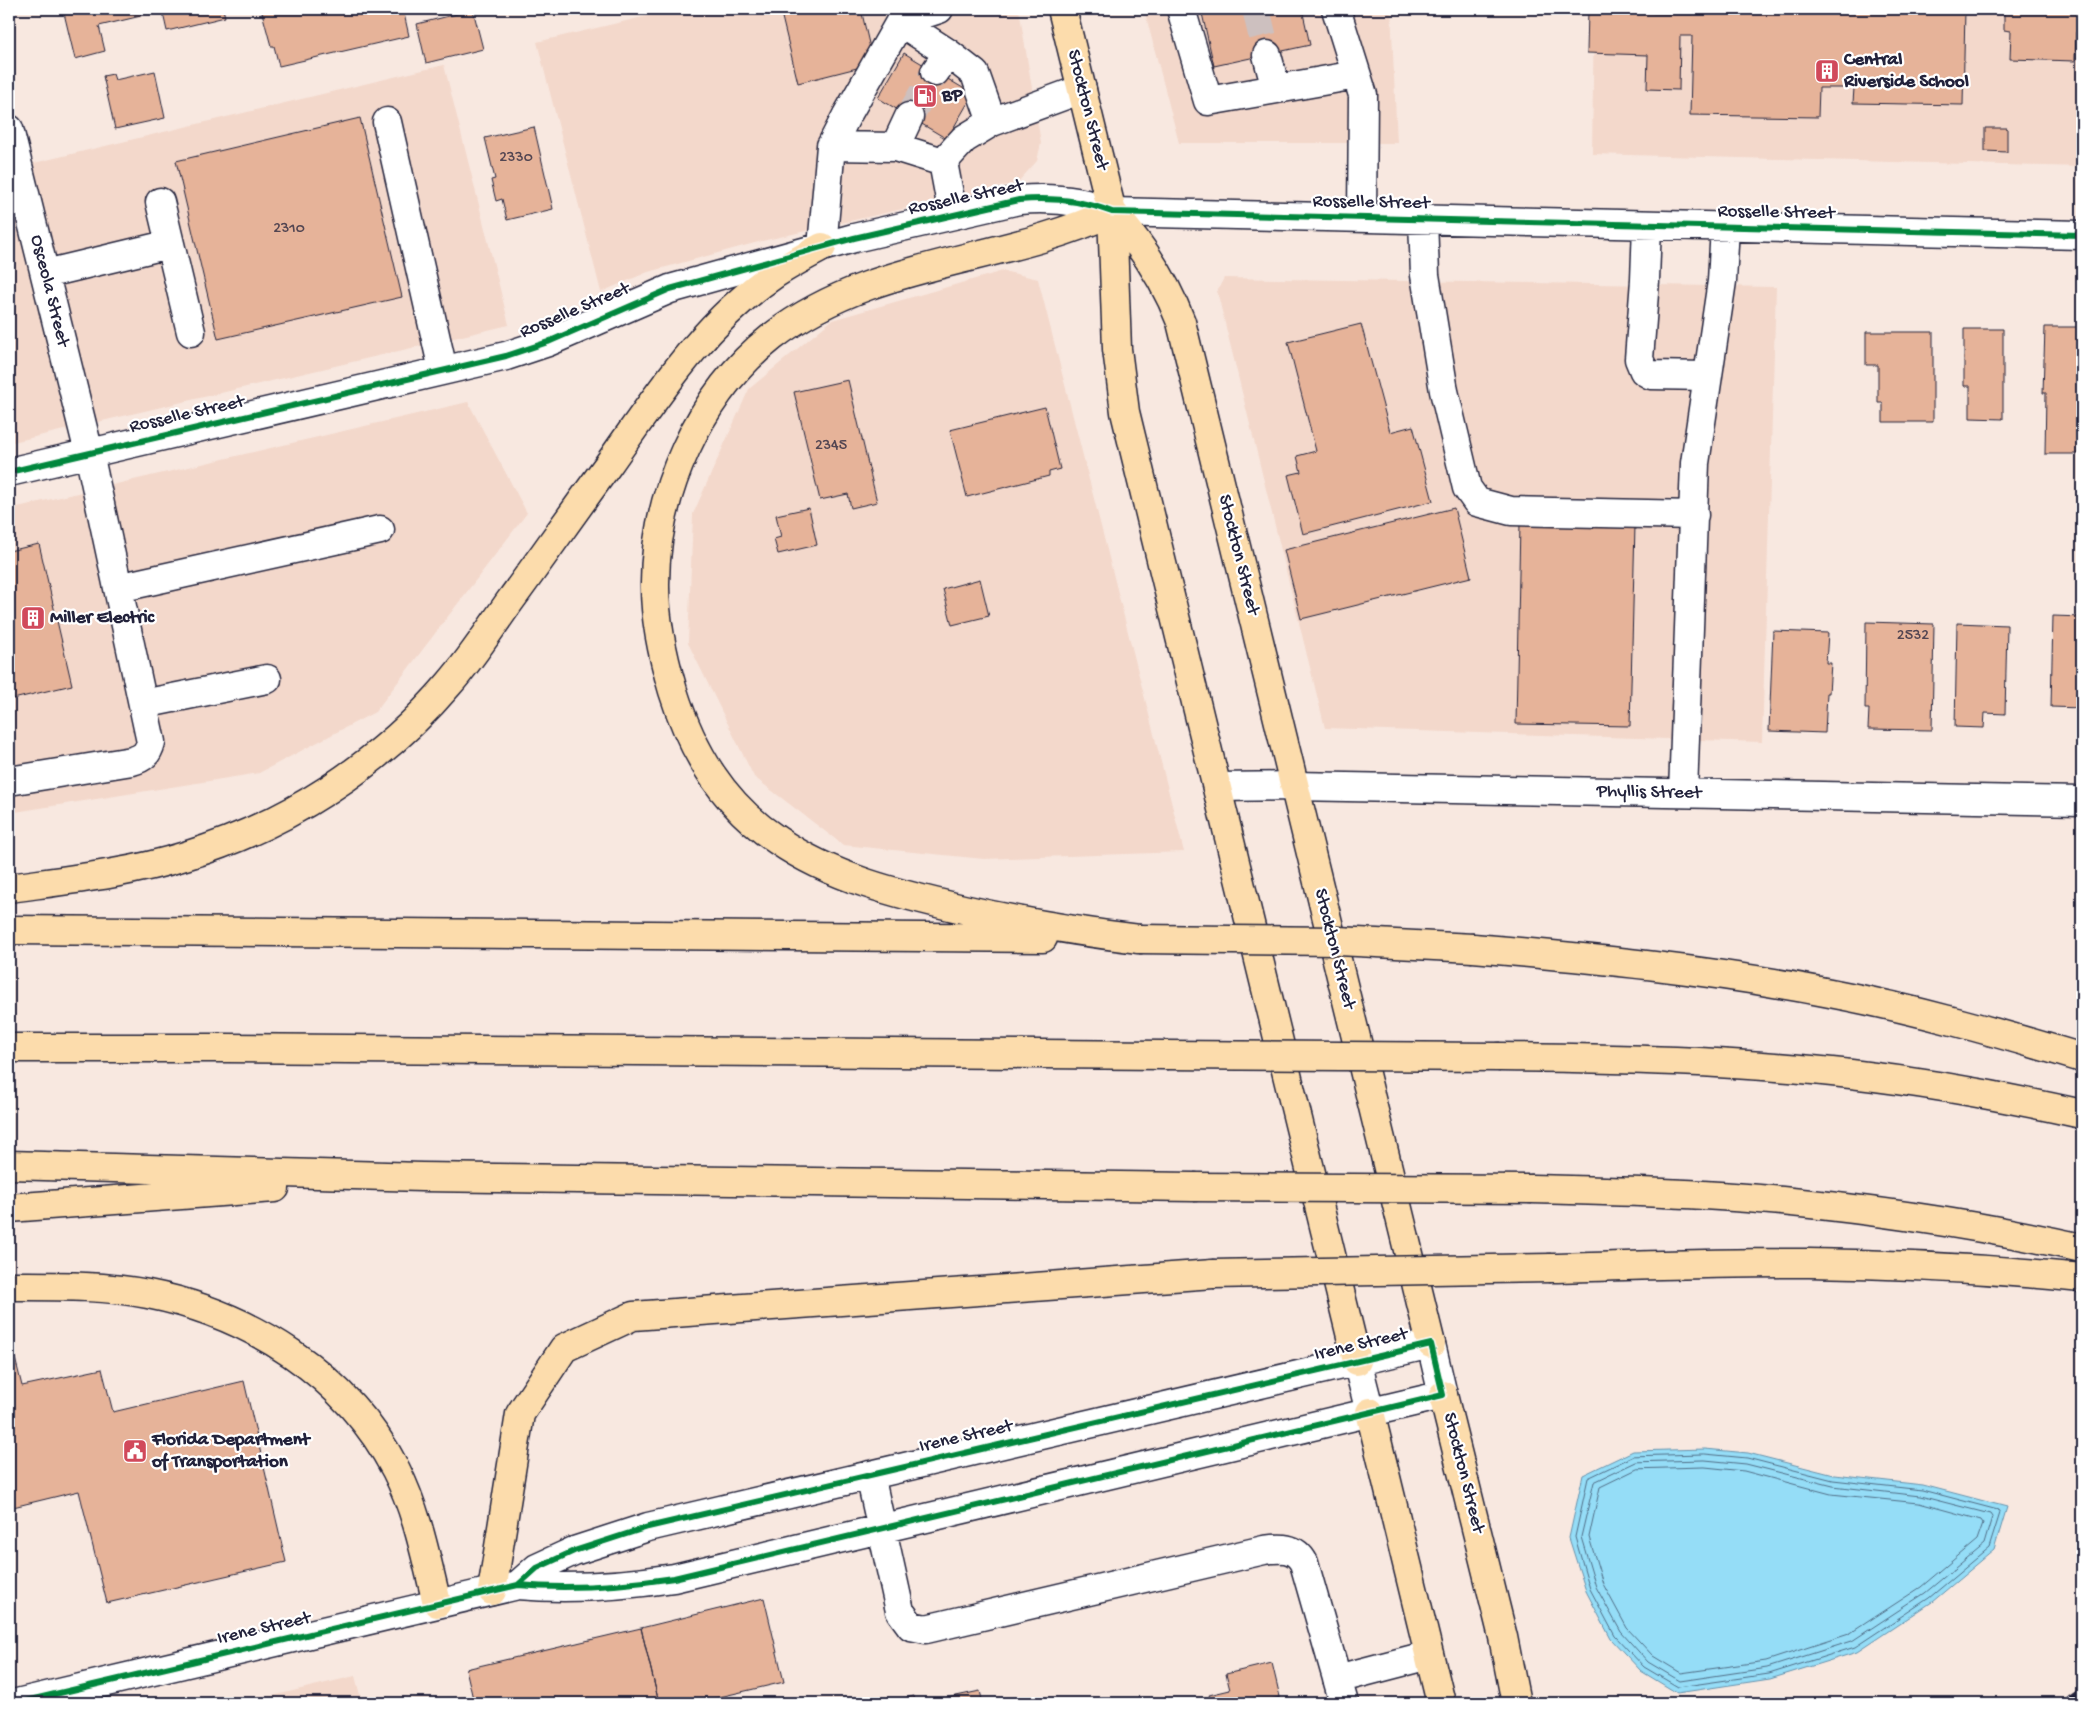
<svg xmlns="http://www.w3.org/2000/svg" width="2091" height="1712" font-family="'Gochi Hand',sans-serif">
<rect width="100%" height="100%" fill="#f8e8e0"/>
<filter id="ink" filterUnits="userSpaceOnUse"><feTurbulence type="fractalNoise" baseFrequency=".02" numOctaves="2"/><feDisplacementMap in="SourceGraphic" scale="10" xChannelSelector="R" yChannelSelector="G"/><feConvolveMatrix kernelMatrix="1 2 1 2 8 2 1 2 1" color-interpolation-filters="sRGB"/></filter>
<g filter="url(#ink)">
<path fill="#f3d8cb" d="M677,9H1019L1041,143L1037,161L1017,183L762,241L648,272L601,292L537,42Z
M1144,9H1391L1397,143H1179Z
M1594,9H2082V167L1592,154Z
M444,65L509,325L9,443V169Z
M1003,271L1038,279L1184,852L984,859L843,845L754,777L688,643L693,514L749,389L832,320Z
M1224,278L1776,287L1762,742L1325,728L1217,291Z
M468,402L527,513L375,712L259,773L9,813V509Z
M355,1676L362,1703H243Z"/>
<path fill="#95ddf7" stroke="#6792ac" d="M1705,1449L1748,1453L1834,1475L1923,1485L2007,1507L1994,1550L1932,1602L1857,1652L1770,1679L1677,1693L1641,1671L1611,1639L1586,1591L1569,1538L1583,1475L1633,1451Z"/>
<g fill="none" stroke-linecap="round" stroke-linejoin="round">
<path stroke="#506d86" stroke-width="1" d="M1705,1454L1747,1458L1833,1480L1922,1490L1998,1510L2000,1513L1989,1548L1929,1598L1855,1647L1769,1674L1678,1687L1644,1667L1615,1636L1590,1589L1575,1537L1588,1478L1634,1456Z
M1705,1460L1746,1464L1833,1486L1920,1496L1990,1514L1992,1517L1984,1544L1925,1593L1852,1641L1767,1668L1680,1681L1648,1662L1621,1632L1596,1587L1581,1537L1594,1482L1636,1462Z
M1705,1467L1744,1471L1831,1494L1919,1503L1981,1520L1983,1523L1977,1540L1921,1587L1849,1634L1766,1661L1681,1673L1653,1656L1627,1628L1603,1584L1589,1537L1600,1487L1637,1469Z"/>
</g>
<path fill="#e6b399" stroke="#22223b" d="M63,9H139L141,16L99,26L105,51L75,59Z
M162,9H223L225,17L167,31Z
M261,9H403L409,36L279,66L274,46H271Z
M780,9H861L870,48L857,68L798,83Z
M1201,9H1302L1310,45L1214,66Z
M1588,9H1653V13L1692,14V9H1965L1963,105L1853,103L1854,88H1819L1818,117L1690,115L1692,36H1680L1679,90L1647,89L1648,55L1587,53Z
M2004,9H2082V32H2076L2075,61L2010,59L2011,31L2004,30Z
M473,10L483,49L426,63L417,24Z
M904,53L973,94L947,139L878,98Z
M155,71L165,118L115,129L103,76L113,74L115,80Z
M360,118L402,297L218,339L176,161Z
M534,127L553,209L507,220L502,199L496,201L491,180L495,179L485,138Z
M1985,128H2007V152L1985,151Z
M1361,324L1390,432L1413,426L1433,501L1303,534L1288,475L1301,472L1297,456L1316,451L1288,342Z
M2045,327H2082V454H2045L2046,393H2043Z
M1964,329H2003V419L1970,418V386H1964Z
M1866,332H1933V422H1883V403H1878V365H1866Z
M848,380L877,502L851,508L848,494L820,500L794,392Z
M1045,407L1060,469L1049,472V476L967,497L950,430Z
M809,508L817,545L778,554L774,539L781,537L776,515Z
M1454,508L1471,577L1301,619L1284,550Z
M1520,523L1635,525L1630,726L1516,724Z
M39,544L72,685L9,700V551Z
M980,579L989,616L952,625L943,589Z
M2053,616L2082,617V708L2051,707Z
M1866,622L1934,624L1932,730L1868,729L1869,709H1865Z
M1957,623L2007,625L2005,714L1985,713L1984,728L1955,727Z
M1773,631L1828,633L1826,663H1831L1829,693H1827L1825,733L1769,731Z
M9,1334L22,1386L102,1369L113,1412L244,1381L286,1562L107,1603L79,1491L9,1508Z
M764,1598L784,1682L694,1703H659L641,1628Z
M641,1628L659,1703H474L466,1669Z
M1272,1663L1280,1697L1272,1699L1273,1703H1212L1209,1695L1230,1690L1226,1674Z
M980,1691L983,1703H923Z
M914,1696L915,1703H894V1701Z"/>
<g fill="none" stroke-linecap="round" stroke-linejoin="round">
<path stroke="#cdc0bf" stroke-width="28" stroke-dasharray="28 14" stroke-linecap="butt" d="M1256,9L1267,55
M909,117L935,72"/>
<defs>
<path id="minor" d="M1181,9L1208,101L1356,75
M1336,9L1363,95L1362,218
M900,22L948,53L975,74L992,122
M1267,55L1276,89
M935,72L948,53
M387,122L443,370
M9,129L89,453L151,742C148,754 143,758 132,761L9,781
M831,146L895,147L943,162
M895,147L909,117
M160,202L191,332
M953,215L943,162L964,139L992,122L1082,89
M1423,219L1425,275L1444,391L1467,488L1477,502L1511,511L1694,515
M1647,225L1645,280L1639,359L1644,371L1651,375L1707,376
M822,247L831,146L847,115L900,22L939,9
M45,274L170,244
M9,472L506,356L548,342L670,289L854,238L1019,200C1052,197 1082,200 1112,212L2082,235
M118,588L380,530
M143,704L267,679
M1217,787L1294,786L2082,801
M1683,793L1695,463L1722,281L1725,227
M1357,1361L1370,1412
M870,1475L900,1611L911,1626L926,1629L1264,1550C1280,1548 1295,1546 1304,1563L1344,1703
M1337,1679L1429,1655
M17,1703L518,1585C571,1590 621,1586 674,1578L1443,1395L1431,1344L648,1527L574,1551L537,1568L518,1585"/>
<path id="major" d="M1062,9L1112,212L1117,349L1125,412L1357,1361
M1112,212C1142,245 1165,280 1181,322L1431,1344
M1443,1395L1503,1637L1516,1703
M1370,1412L1441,1703"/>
<path id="highway" d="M1112,212C1001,264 872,259 772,337C699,394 654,495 655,587C655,623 663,657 673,691C692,752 723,804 777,840C832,878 898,894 963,909C1021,922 1080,932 1139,939
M9,888C67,880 128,874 185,856C286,826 380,765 449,684C472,658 490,629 510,601C543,556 575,510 608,465C657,396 704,322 775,274C790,264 806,256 822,247
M9,930L1043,938
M1473,948C1593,958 1712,970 1830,993C1915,1009 1999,1033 2082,1058
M9,1048H227L1165,1055
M1500,1057C1617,1058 1735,1061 1851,1074C1929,1083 2006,1097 2082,1114
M9,1165L422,1177L1194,1187
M1532,1189C1616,1191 1699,1193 1782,1201C1883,1211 1984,1226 2082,1248
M9,1208L275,1188
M1551,1268C1637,1266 1724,1262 1809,1263C1901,1264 1991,1269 2082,1278
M9,1286C55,1286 103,1285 148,1294C251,1314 347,1375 396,1470C417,1511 426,1558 437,1603
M492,1591L520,1414L564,1348L633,1316L1213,1274"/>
</defs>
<use href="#minor" stroke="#22223b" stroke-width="31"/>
<use href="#major" stroke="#22223b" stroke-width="31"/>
<use href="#highway" stroke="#22223b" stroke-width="31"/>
<use href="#minor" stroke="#fff" stroke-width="28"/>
<use href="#major" stroke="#fcdcac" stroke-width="28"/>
<use href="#highway" stroke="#fcdcac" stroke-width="28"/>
<defs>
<path id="rail" d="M2061,1703L2082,1688"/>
</defs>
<use href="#rail" stroke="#22223b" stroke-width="5.5"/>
<use href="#rail" stroke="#fff" stroke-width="4" stroke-dasharray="11" stroke-linecap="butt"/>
<defs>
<path id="highway-bridge" d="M1139,939L1338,941L1473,948
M1165,1055L1500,1057
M1194,1187L1532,1189
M1213,1274L1551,1268"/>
</defs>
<use href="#highway-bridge" stroke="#22223b" stroke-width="31" stroke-linecap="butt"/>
<use href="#highway-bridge" stroke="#fcdcac" stroke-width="28"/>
<defs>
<path id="cycleway" d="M9,472L506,356L548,342L670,289L854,238L1019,200C1052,197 1082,200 1112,212L2082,235
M17,1703L518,1585C571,1590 621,1586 674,1578L1443,1395L1431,1344L648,1527L574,1551L537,1568L518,1585"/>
</defs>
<use href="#cycleway" stroke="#fff" stroke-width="9"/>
<use href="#cycleway" stroke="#00873e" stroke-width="6"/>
</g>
</g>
<defs>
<symbol id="building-square" viewBox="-11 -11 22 22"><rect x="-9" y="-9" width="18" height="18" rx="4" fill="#d1495b" stroke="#fff"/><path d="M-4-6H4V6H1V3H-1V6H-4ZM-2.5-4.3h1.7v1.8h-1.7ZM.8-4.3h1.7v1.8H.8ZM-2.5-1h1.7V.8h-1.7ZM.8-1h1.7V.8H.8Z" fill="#fff"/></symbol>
<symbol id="fuel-square" viewBox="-11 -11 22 22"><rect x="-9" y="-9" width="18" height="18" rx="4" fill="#d1495b" stroke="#fff"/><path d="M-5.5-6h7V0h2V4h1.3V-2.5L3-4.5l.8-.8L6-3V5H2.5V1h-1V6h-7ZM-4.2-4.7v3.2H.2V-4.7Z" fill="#fff"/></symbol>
<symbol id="civic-square" viewBox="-11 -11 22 22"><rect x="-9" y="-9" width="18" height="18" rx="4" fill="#d1495b" stroke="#fff"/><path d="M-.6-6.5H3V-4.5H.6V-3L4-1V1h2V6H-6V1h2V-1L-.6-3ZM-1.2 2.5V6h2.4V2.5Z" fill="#fff"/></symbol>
</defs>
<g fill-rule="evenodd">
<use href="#building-square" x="1813" y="57" width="28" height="28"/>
<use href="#fuel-square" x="911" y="82" width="28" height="28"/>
<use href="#building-square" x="19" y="604" width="28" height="28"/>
<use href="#civic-square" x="121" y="1437" width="28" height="28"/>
</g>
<g text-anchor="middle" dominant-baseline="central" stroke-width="4.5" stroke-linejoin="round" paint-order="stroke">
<g font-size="16" fill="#534652">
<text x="516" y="158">2330</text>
<text x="289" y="229">2310</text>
<text x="831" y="446">2345</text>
<text x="1913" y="636">2532</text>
</g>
<g font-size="19" font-weight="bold" fill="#22223b" stroke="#fff" text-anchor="start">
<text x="1844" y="60">Central<tspan x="1844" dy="22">Riverside School</tspan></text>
<text x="942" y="96">BP</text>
<text x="50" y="618">Miller Electric</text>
<text x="152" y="1440">Florida Department<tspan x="152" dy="22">of Transportation</tspan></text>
</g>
<g font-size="19" fill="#22223b" stroke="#fff">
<text transform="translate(1087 110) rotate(76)">Stockton Street</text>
<text transform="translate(966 198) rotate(-12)">Rosselle Street</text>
<text transform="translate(1371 203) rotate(1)">Rosselle Street</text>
<text transform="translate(1776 213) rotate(1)">Rosselle Street</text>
<text transform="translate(49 291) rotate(76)">Osceola Street</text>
<text transform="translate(575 311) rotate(-23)">Rosselle Street</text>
<text transform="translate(187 415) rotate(-13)">Rosselle Street</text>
<text transform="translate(1238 555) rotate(76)">Stockton Street</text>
<text transform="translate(1649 793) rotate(1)">Phyllis Street</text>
<text transform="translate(1334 949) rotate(76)">Stockton Street</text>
<text transform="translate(1361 1345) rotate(-13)">Irene Street</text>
<text transform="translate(966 1437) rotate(-13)">Irene Street</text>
<text transform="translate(1463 1473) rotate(76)">Stockton Street</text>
<text transform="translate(264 1629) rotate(-13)">Irene Street</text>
</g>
</g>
<rect width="2091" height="1712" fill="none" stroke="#fff" stroke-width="30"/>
<rect x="15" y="15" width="2061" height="1682" fill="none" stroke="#22223b" stroke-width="2" filter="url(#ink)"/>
</svg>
